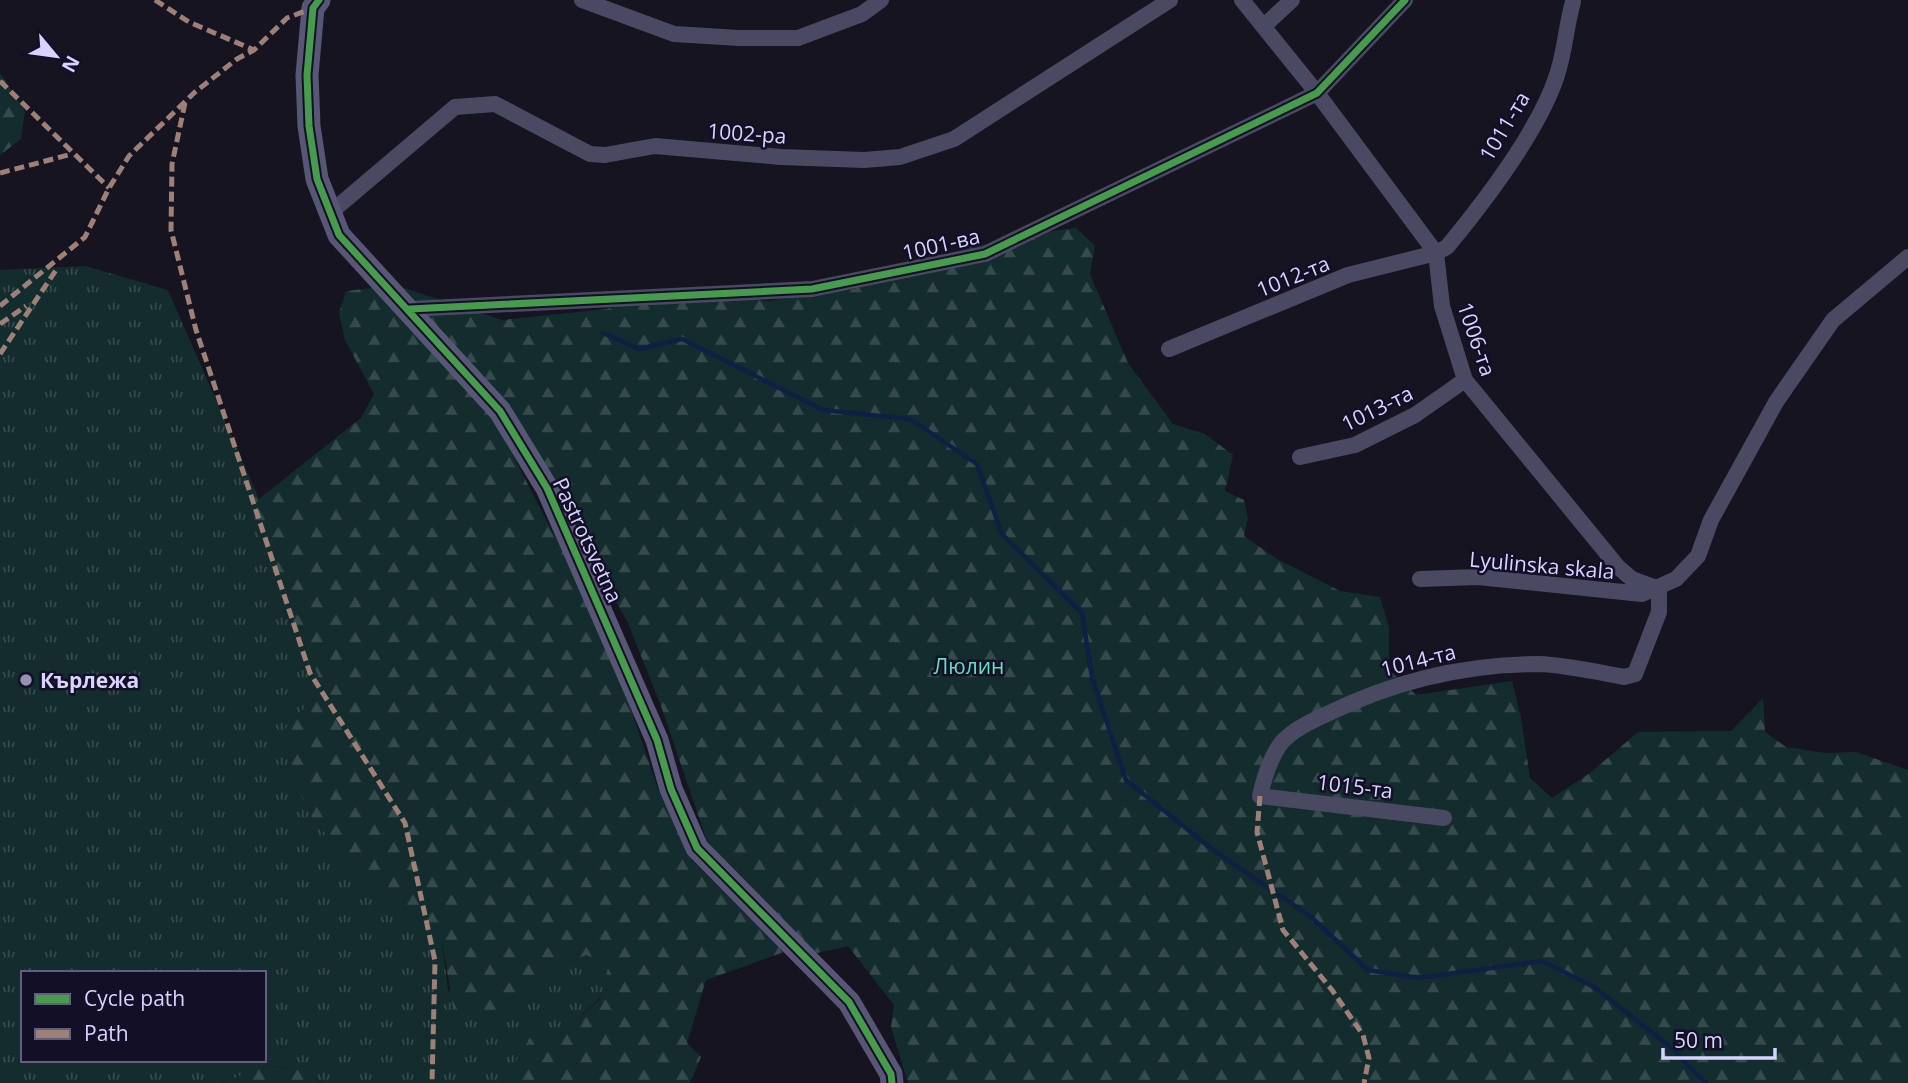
<svg xmlns="http://www.w3.org/2000/svg" width="1908" height="1083" font-family="'Open Sans',sans-serif">
<defs>
<pattern id="grass-tufts" width="24" height="20" patternUnits="userSpaceOnUse" patternTransform="scale(1.75)"><rect width="24" height="20" fill="#132c2d"/><path d="M3 7l-1-3M5 7V3M7 7l1-3M15 17l-1-3M17 17v-4M19 17l1-3" fill="none" stroke="#354a4c"/></pattern>
<pattern id="forest-firs" width="22" height="20" patternUnits="userSpaceOnUse" patternTransform="scale(1.75)"><rect width="22" height="20" fill="#132c2d"/><path d="M5 1l3.5 6h-7zM16 11l3.5 6h-7z" fill="#354a4c"/></pattern>
</defs>
<rect width="100%" height="100%" fill="#161421"/>
<path fill="url(#grass-tufts)" fill-rule="evenodd" d="M85,266L168,290L259,499L254,513L271,580L318,675L317,695L285,729L310,815L370,887L410,912L442,940L448,991L522,1005L554,970L586,955L610,964L600,998L570,1026L530,1039L503,1083H321L304,1071L266,1065L222,1083H0V270ZM23,973H264V1060H23Z"/>
<path fill="url(#forest-firs)" d="M0,73L25,111L21,139L0,155Z
M1076,228L1095,246L1090,274L1128,363L1173,424L1205,434L1233,455L1225,491L1244,500L1248,518L1244,536L1277,559L1340,591L1380,597L1389,628V670L1416,695L1512,681L1521,718L1530,778L1552,798L1590,773L1638,732L1731,731L1763,698L1765,732L1786,747L1825,753L1856,752L1908,770V1083H908L891,1027L894,1005L848,946L817,953L730,874L707,841L661,706L628,623L516,423L398,286L502,320L607,309L663,294L768,301L854,289L975,245L1021,244L1046,232Z
M382,287L494,419L568,562L629,704L658,789L690,858L784,952L706,980L687,1043L701,1057L690,1083H503L530,1038L570,1026L600,999L609,964L586,955L554,970L522,1005L483,1023L453,1008L442,940L410,912L370,887L310,815L290,772L285,729L317,695L318,675L271,580L253,513L259,499L361,418L374,394L345,340L339,313L346,291Z
M265,1065L305,1071L321,1083H222Z"/>
<g fill="none" stroke-linecap="round" stroke-linejoin="round">
<path stroke="#0d2144" stroke-width="4.5" d="M603,333L639,349L682,339L823,410L910,419L977,464L1002,534L1082,613L1092,677L1126,780L1213,850L1310,916L1368,970L1418,978L1542,961L1594,987L1668,1045L1706,1083"/>
<path stroke="#4a4962" stroke-width="16" d="M582,0L674,34L739,38H798L862,14L881,0
M1242,0L1317,93L1436,253L1442,306L1465,380L1618,567L1632,579L1659,589
M1264,26L1292,0
M330,213L455,107L495,104L590,154L605,155L655,146L781,157L864,160L900,157L954,139L1170,0
M410,309L812,289L985,254L1317,93L1405,0
M1169,349L1348,275L1436,253L1447,247C1484,202 1539,131 1557,75C1565,51 1566,26 1573,2
M1300,457L1355,445L1415,415L1465,380
M1420,579L1478,577L1642,594L1676,579L1698,556L1711,520L1776,402L1833,320L1908,257
M1444,818L1260,796C1264,778 1270,757 1282,742C1294,729 1312,721 1327,714C1394,681 1465,664 1539,664C1567,665 1596,672 1624,677L1635,674L1659,612V589"/>
<path stroke="#575674" stroke-width="23" d="M319,0L313,8L307,75L309,126L317,179L339,235L500,411L547,488L657,740L671,789L697,848L849,1002L891,1074L892,1083"/>
<path stroke="#9e8076" stroke-width="5" stroke-dasharray="10 5" stroke-linecap="butt" d="M155,0L189,22L254,50
M0,81L109,188
M185,103L172,164L171,230L196,330L310,673L405,823L435,961L432,1083
M0,173L72,154
M0,306L85,237L109,188L129,156L195,92L237,59L254,50L287,18L313,8
M0,324L26,306
M0,354L58,267
M1260,796L1257,832L1283,930L1332,990L1363,1035L1369,1058L1364,1083"/>
<defs>
<path id="cycleway" d="M319,0L313,8L307,75L309,126L317,179L339,235L500,411L547,488L657,740L671,789L697,848L849,1002L891,1074L892,1083
M410,309L812,289L985,254L1317,93L1405,0"/>
</defs>
<use href="#cycleway" stroke="#130f26" stroke-width="11"/>
<use href="#cycleway" stroke="#469c4c" stroke-width="7"/>
</g>
<circle fill="#9591b1" stroke="#130f26" stroke-width="2.5" cx="26" cy="680" r="7"/>
<g text-anchor="middle" dominant-baseline="central" stroke-width="5" stroke-linejoin="round" paint-order="stroke">
<g font-size="21" fill="#d9d4ff" stroke="#130f26">
<text transform="translate(1504 126) rotate(-59)">1011-та</text>
<text transform="translate(747 133) rotate(4)">1002-ра</text>
<text transform="translate(941 244) rotate(-13)">1001-ва</text>
<text transform="translate(1293 276) rotate(-22)">1012-та</text>
<text transform="translate(1477 339) rotate(71)">1006-та</text>
<text transform="translate(1377 408) rotate(-26)">1013-та</text>
<text transform="translate(588 540) rotate(65)">Pastrotsvetna</text>
<text transform="translate(1542 565) rotate(5)">Lyulinska skala</text>
<text transform="translate(1418 660) rotate(-14)">1014-та</text>
<text transform="translate(1355 786) rotate(7)">1015-та</text>
</g>
<g font-size="21" fill="#5fe0c0" stroke="#130f26">
<text x="969" y="666">Люлин</text>
</g>
<g font-size="21" font-weight="bold" fill="#d9d4ff" stroke="#130f26" text-anchor="start">
<text x="40" y="680">Кърлежа</text>
</g>
</g>
<rect x="21" y="971" width="245" height="91" fill="#130f26" stroke="#625e7d" stroke-width="2"/>
<rect x="35" y="994" width="35" height="10" fill="#469c4c" stroke="#625e7d" stroke-width="2"/>
<text x="84" y="1006" font-size="21" fill="#d9d4ff">Cycle path</text>
<rect x="35" y="1029" width="35" height="10" fill="#9e8076" stroke="#625e7d" stroke-width="2"/>
<text x="84" y="1041" font-size="21" fill="#d9d4ff">Path</text>
<g transform="translate(56 56) rotate(119)" stroke="#130f26" stroke-width="5" paint-order="stroke">
<path d="M0-5L12 26L0 18L-12 26Z" fill="#d9d4ff"/>
<text y="-10" font-size="19" font-weight="bold" text-anchor="middle" fill="#d9d4ff">N</text>
</g>
<path d="M1663 1048v10h112v-10" fill="none" stroke="#d9d4ff" stroke-width="3.5"/>
<text x="1674" y="1048" font-size="21" fill="#d9d4ff" stroke="#130f26" stroke-width="5" paint-order="stroke">50 m</text>
</svg>
